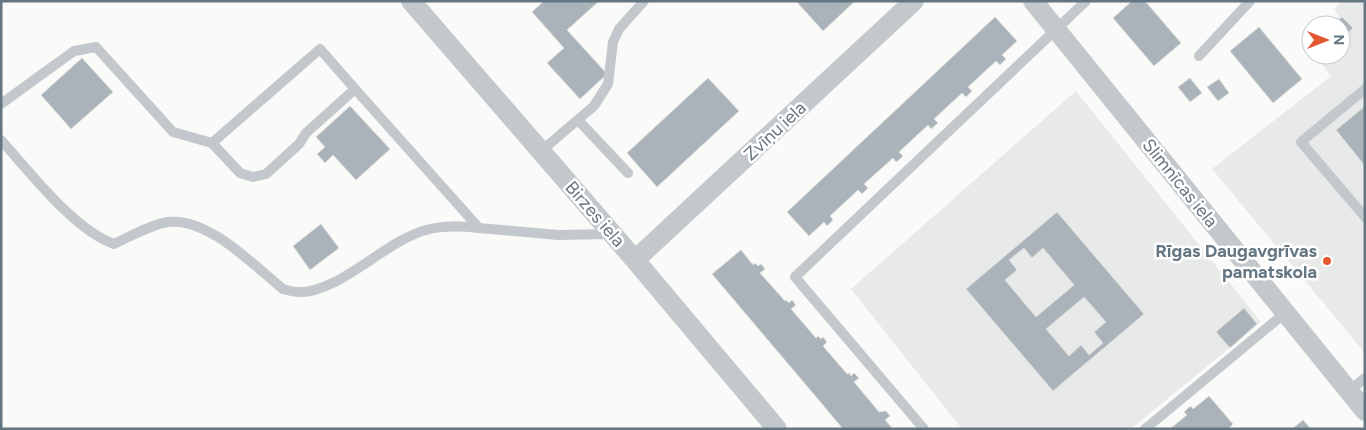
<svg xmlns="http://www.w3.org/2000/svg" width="1366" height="430" font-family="Figtree,sans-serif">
<rect width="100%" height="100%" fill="#fafaf8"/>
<path fill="#e8e9e9" d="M1343,1H1365V353L1212,169L1331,76L1315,55H1341V25H1328L1339,16L1334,9Z
M1076,91L1261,322L1131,429H962L851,289Z"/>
<path fill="#aab3b9" stroke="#dcdcda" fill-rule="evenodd" d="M544,1H599L567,30L607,74L580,99L547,63L564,48L532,12Z
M796,1H855L823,31Z
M1132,1H1145L1181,43L1154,66L1113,18Z
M995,17L1017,41L1002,55L1006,59L1000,65L996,61L968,87L972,91L966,97L962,93L934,119L938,123L931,129L928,125L899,152L903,156L900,159L896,162L893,158L864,184L868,188L862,194L858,190L830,216L833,220L827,226L824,222L809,236L787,212Z
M1342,17L1353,28L1341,39V25H1333Z
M1259,27L1302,79L1273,103L1230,51Z
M82,58L113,92L71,129L41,95Z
M708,78L739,111L657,187L627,153Z
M1190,78L1202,93L1190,102L1178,87Z
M1219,79L1229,93L1218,101L1207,87Z
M350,106L390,149L356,180L333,155L325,163L317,154L325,147L316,137Z
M1365,106V166L1336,130Z
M1057,212L1144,314L1053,391L966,289ZM1024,248L1032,258L1043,248L1074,285L1036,317L1005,280L1017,270L1009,260ZM1084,297L1106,322L1094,332L1103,343L1089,355L1081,345L1069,356L1046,329Z
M321,224L339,248L310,270L293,246Z
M741,250L753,265L755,263L758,266L761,264L765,269L760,273L785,301L786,300L789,303L792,300L796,305L791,309L816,338L818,336L821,339L823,337L827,342L823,346L847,374L849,373L851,376L854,373L859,378L854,382L879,412L886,411L890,416L885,420L893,429H843L823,405L712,274Z
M1244,308L1257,324L1230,348L1216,332Z
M1209,396L1233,424L1228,429H1170L1187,415L1184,412L1187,409L1191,406L1193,409Z
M1303,420L1311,429H1292Z"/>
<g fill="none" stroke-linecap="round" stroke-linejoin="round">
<path stroke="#c3c8cc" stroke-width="10" d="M1199,56L1250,1
M1365,89L1301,142L1365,217
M1,104L74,51L96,47L173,132L212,143L240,173L253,177L266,174L299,144L306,133L355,89L479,228L558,235L611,234
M578,120L628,173
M1,140C30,172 74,230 114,244C131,236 150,225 168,222C208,217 253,265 283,289C287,290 293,292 298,292C338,294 385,241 426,230C444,225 461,226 479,228
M212,143L320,49L355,89
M540,152L594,106L608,84L613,42L619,29L644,1
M1349,391L1365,378
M924,429L795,277L1086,1
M1145,429L1285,313"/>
<path stroke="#c3c8cc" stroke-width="20" d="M411,1L635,260L777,429
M1033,1L1365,411
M635,260L914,1"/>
</g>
<circle fill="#e4572e" stroke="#fff" stroke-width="2" cx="1327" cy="261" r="5"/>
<g text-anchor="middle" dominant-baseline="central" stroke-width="5" stroke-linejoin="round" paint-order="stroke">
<g font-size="18" fill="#657683" stroke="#fff">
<text transform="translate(775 131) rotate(-43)">Zvīņu iela</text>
<text transform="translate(1180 183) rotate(51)">Slimnīcas iela</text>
<text transform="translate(595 214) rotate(49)">Birzes iela</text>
</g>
<g font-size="18" font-weight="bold" fill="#657683" stroke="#fff" text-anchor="end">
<text x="1317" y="251">Rīgas Daugavgrīvas<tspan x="1317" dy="21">pamatskola</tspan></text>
</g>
</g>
<rect width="1366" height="430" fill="none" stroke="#657683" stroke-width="5"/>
<g transform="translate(1326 40) rotate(90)"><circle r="24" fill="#ffffff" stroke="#c1c8cd"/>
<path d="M0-4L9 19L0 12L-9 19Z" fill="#e4572e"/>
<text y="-8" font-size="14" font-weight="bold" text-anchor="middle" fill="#657683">N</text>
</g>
</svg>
